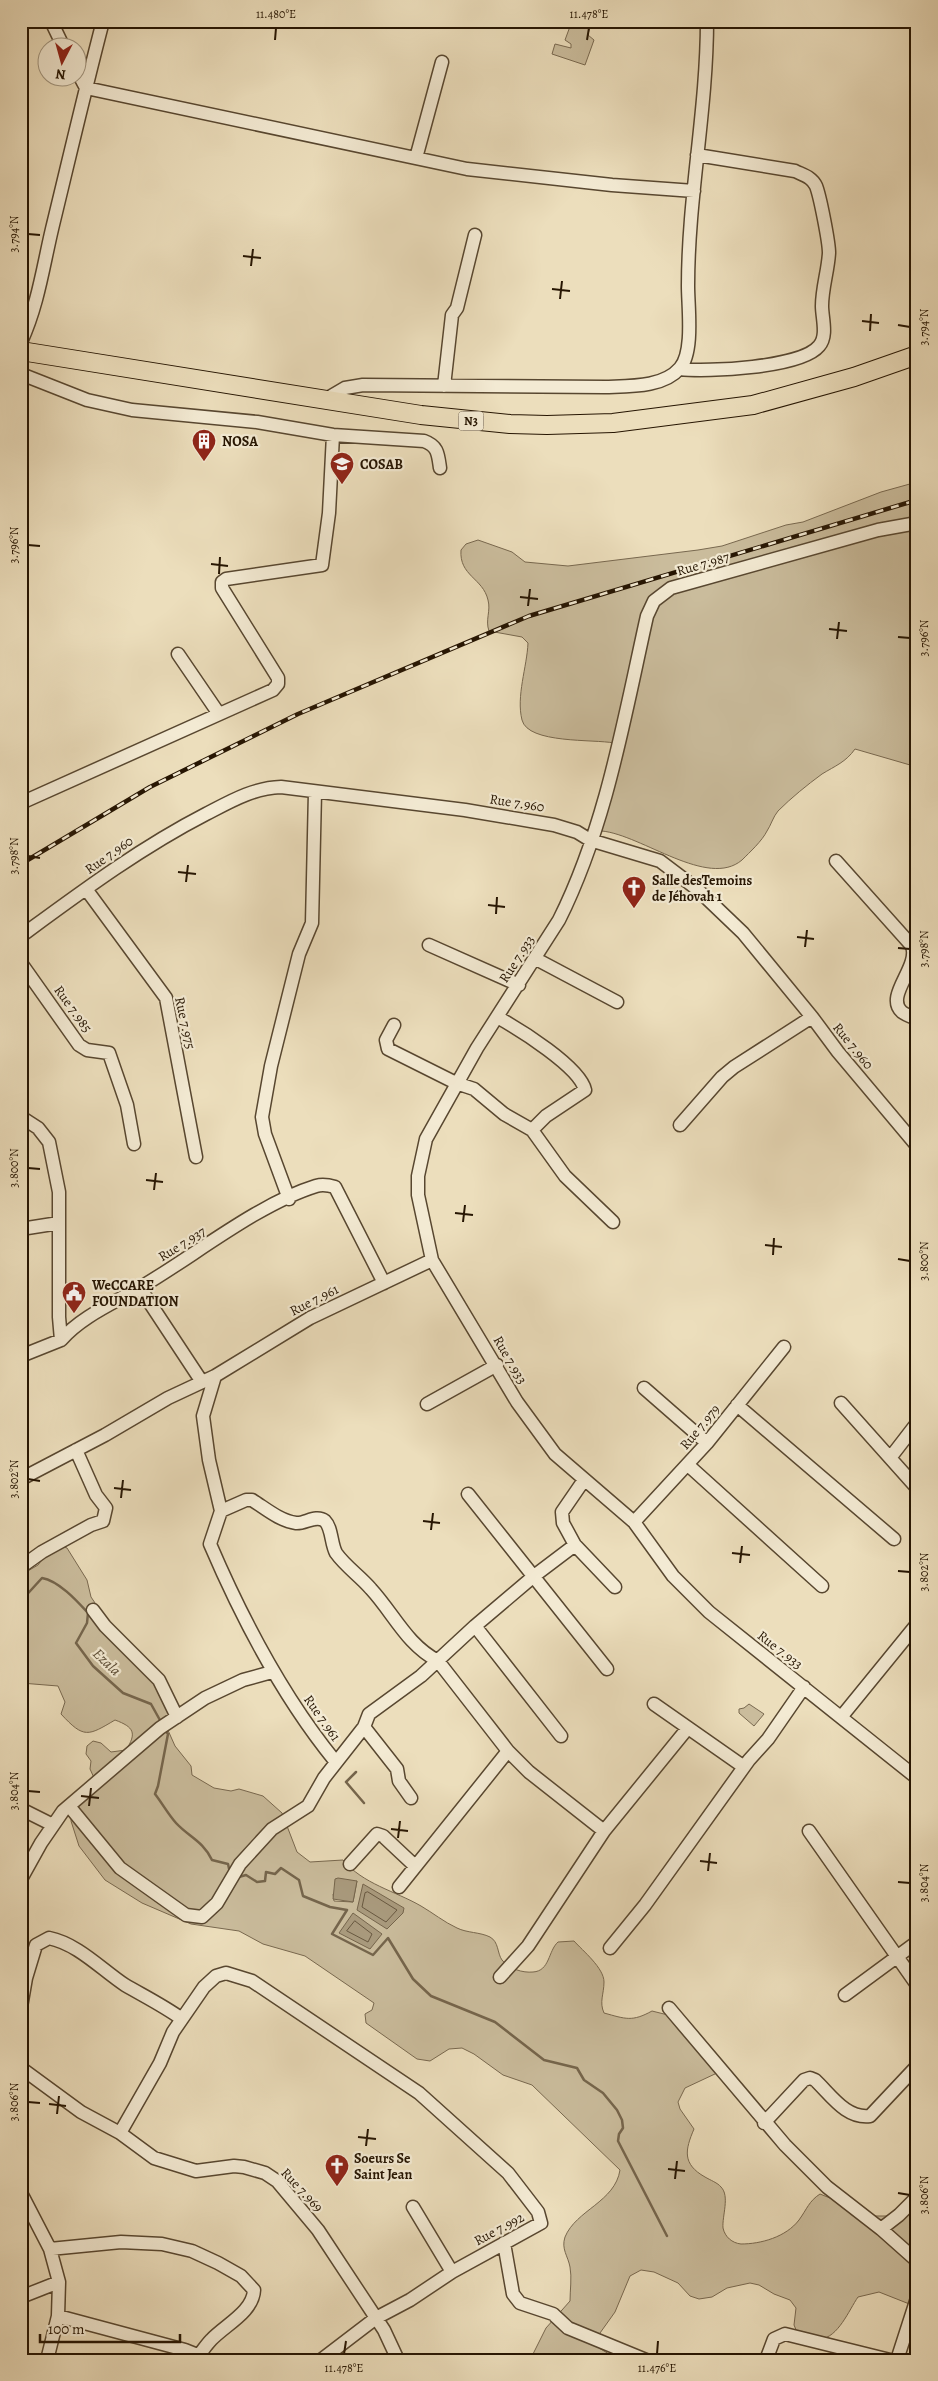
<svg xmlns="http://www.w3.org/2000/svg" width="938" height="2381" font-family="Alegreya,serif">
<rect width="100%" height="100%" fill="#ecdebc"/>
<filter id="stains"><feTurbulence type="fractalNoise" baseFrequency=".004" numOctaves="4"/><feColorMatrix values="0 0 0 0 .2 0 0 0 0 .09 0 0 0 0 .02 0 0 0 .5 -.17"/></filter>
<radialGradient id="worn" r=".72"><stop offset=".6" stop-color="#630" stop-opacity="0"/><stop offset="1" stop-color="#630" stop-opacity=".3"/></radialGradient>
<path fill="#cabc9c" stroke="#78684f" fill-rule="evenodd" d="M572,21H583L590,25L588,35L594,40L585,65L552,54L555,44L571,48V44L565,40Z
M917,482V767L855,749C846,762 835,766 822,774C807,785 791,798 778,811C773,817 771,825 767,831C762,841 750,852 742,860C708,889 642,835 602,831L601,822L614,743C594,739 528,744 522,720C516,696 527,667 528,643L522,637L489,631C485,620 491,611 488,600C483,578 459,576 461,550L466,544L478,540L512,552L525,562L568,566L698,550L722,546L786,525L803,522L881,492Z
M55,1543L67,1548L87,1580L91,1597L110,1625L145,1658L174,1714L167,1728L175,1746L191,1766L192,1775L214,1788L231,1791L239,1789L263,1796L282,1813L297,1852L310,1862L343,1860C363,1884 395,1891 421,1906C433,1913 444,1922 457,1928C467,1933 480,1932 490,1937C499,1942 497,1953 502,1960C509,1969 523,1973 533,1972C550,1971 548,1951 558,1942L574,1941C583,1951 604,1968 604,1982C604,1994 599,2002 604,2013C626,2019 632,2022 652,2011L668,2015L717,2073L685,2088L678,2102L680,2109L694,2129C685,2150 682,2164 705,2177C710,2180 718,2183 721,2187C730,2196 722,2216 723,2228C725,2237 732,2243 741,2244C761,2244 786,2237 799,2220C807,2209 809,2201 820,2194L875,2216H892L917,2195V2307L879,2292L858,2297C849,2310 838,2338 820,2339C813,2339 804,2334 797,2332L794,2325L796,2308L790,2300L774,2294L759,2285L750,2283L727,2288L712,2297L699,2299L690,2296L678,2283L654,2272L641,2270L630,2276L615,2312L595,2340L599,2348L619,2360H530L546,2328L570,2301C570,2291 572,2277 570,2267C568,2256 561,2249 565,2237C576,2210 615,2202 620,2170L532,2085L503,2075L474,2054L462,2048L449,2049L430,2061L417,2059L366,2023L365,2014L372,2010L374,2003L305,1956L263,1944L239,1931L191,1924L142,1903L105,1880L79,1846L71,1821L72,1813L95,1780L90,1769L91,1761L86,1754L87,1746L93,1741L101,1743L111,1752L126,1750C137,1733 134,1727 115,1720C88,1736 84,1739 61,1714L65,1702L58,1686L21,1683V1621H24L21,1575L38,1565ZM357,1881L353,1902L334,1901L333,1894Z
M749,1704L764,1714L754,1726L739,1713V1709L744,1708Z"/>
<path fill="#a99a7d" stroke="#75654c" d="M338,1878L357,1881L353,1902L333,1899L335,1879Z
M363,1884L404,1908L403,1913L387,1929L357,1910Z
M353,1913L382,1934L370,1949L339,1933Z"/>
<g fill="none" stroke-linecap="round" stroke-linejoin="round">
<path stroke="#685840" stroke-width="1" d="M368,1892L397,1910L386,1922L362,1907L365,1893Z
M355,1921L372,1934L368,1942L347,1931Z"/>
<path stroke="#75654c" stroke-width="2.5" d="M21,1601L42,1578C59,1581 77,1601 88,1613L87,1623L76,1643L93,1666L123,1693L151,1704L161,1722
M164,1729L168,1734L158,1786L155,1794C162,1803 168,1814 176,1823C189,1837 203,1841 212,1860L228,1864L230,1873
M356,1772L346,1782L364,1803
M239,1877L246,1875L257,1882L265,1881L266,1872L275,1874L281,1868L299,1880L303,1896L330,1907L347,1910L332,1934L373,1955L388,1938L413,1979L431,1996L495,2022L544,2060L577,2068L584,2080L603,2093L617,2110L622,2120L623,2128L619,2134L618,2141L667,2236"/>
<defs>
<path id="minor" d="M51,21L64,48
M78,73L86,88L467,169L612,185L694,191
M416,158L442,62
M21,342C38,305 43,267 52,229C69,159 85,90 103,21
M680,369C707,372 801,368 819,346C828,336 822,318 822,306C822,288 828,271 829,253C829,242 820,196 816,186C812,177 803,175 795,171L697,155
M21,374L87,400L132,410L257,422L333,435L424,441C438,446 438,454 440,468
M444,386L452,315L457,308L475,235
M328,398L345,388L363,385L605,387C628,386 663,388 680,368C694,352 688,307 688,286C688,197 707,110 707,21
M917,523L878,530L671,588L654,601L647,616C624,719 606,826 559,920L477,1048L426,1139L418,1176V1195L432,1260L517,1402L555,1454L634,1522L673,1576L709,1612L917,1778
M178,654L219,714
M21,803L273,690L278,684V678L222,588V582L226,579L322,565L329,513L333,435
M836,861L912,946C920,967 884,996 902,1012C906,1015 912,1017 917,1019
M86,889L166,998L196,1157
M21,936C81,892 140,848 206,814C231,801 253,788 281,787L465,810L554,825L577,832L590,840L660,861L697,889L743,933L812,1017L838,1052L917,1146
M429,945L519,985
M536,959L617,1002
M21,963L79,1045L87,1050L109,1053L127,1105L134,1144
M497,1017C519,1029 580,1067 585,1090L546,1116L532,1130
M394,1025L386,1040L388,1049L456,1083L474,1089L504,1114L532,1130L565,1176L613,1222
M21,1117L38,1128L49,1142L59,1192V1317L61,1340C82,1316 114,1303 141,1287C194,1256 258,1204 316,1186C323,1184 328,1185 335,1187L384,1283
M680,1125L722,1077L734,1067L812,1017
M289,1199L265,1134L262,1117L271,1066L299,954L312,923L315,792
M21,1229L59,1223
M140,1288L202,1382
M21,1356L61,1340
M215,1376L203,1416L209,1460L221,1511L210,1544C243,1621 282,1696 335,1761
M644,1388L707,1443
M841,1403L916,1487
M427,1404L497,1365
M737,1405L894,1539
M890,1458L917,1423
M688,1465L822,1586
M21,1479L105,1435L168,1398L215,1376L310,1318L432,1260
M468,1494L607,1669
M221,1511L246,1500H252C265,1508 280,1521 296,1523C305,1524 316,1514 325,1521C332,1528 331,1544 336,1553C346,1567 360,1576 371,1589C394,1614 407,1645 438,1661L508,1751L529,1772L604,1831
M634,1522L707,1443L784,1347
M575,1545L615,1587
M21,1567L42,1552L91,1525L103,1521L106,1508L96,1495L76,1450
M93,1610L105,1626L159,1680L177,1717
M475,1626L561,1736
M654,1704L744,1767
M842,1716L917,1624
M364,1727L397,1769L399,1781L411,1798
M69,1806L120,1868L186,1915L202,1917L217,1903L240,1864L272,1829L308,1806L324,1778L364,1727L369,1714L421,1676L475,1626L534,1576L575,1545L563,1523L562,1512L584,1480
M21,1809L53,1825
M809,1831L917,1985
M350,1864L377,1834L383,1836L415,1866
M21,1879L41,1843L63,1811L160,1728L205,1698L243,1680L272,1672
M399,1887L508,1751
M610,1948L645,1905L749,1760L768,1739L804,1687
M500,1977L528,1946L604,1831L687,1729
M845,1995L917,1942
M21,2007L26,1978L36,1945L49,1938C78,1944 101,1969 125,1985C144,1996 164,2006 182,2019
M669,2008L785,2145L827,2187L881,2229
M21,2068L81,2112L120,2133L154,2158L196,2171L234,2166L244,2167L265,2173L277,2181L318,2230L384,2330L398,2360
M764,2123L804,2080L810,2078L815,2080C831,2095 846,2119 870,2116L917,2066
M120,2133L160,2063L173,2032L204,1987L216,1976L226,1973L252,1981L419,2093L508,2173L538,2212L541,2223L452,2272L410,2300L376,2318L321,2360
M21,2193L50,2249L59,2282
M917,2197L899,2215L881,2229L917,2261
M413,2207L452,2272
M504,2243L513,2294L520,2303L553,2314L568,2328L646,2360
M50,2249L121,2242L162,2244L192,2251L218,2263L241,2276L254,2290C253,2312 225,2325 211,2340C207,2344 203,2350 199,2355
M21,2297L59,2282L58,2316L47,2360
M58,2316L185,2350L210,2360
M766,2360L774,2339L785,2334L890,2360
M897,2360L917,2298"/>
<path id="highway" d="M21,351L421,415L510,424L547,425L613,423L753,405L854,377L917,355"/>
</defs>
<use href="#minor" stroke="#584730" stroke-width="15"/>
<use href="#highway" stroke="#261502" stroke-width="20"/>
<use href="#minor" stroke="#f3ead3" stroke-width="12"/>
<use href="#highway" stroke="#ecdebc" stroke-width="18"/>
<defs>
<path id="rail" d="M21,864L150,787L298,714L529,616L917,500"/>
</defs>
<use href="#rail" stroke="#261502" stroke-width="4.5"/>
<use href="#rail" stroke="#f3ead3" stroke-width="2.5" stroke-dasharray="8" stroke-linecap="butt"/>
</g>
<path fill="none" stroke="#261502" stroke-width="2" d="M275,40L276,28M587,40L589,28M28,234L40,235M243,256L261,258M251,266L253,249M552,289L570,291M560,299L562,281M862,321L879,323M898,325L910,327M870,331L871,314M28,545L40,546M211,564L228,566M219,574L220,557M520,597L538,599M528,606L530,589M829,629L847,631M898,637L910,638M837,639L839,622M28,856L40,858M178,872L196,874M186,882L188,865M488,905L505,907M496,914L497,897M797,937L814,939M805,947L807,930M898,948L910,949M28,1168L40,1169M146,1180L163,1182M154,1190L156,1173M455,1213L473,1215M463,1222L465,1205M765,1245L782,1247M773,1255L774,1238M898,1259L910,1261M28,1479L40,1481M114,1488L131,1490M121,1498L123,1480M423,1521L440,1523M431,1530L433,1513M732,1553L750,1555M740,1563L742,1546M898,1571L910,1572M28,1791L40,1792M81,1796L99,1798M89,1806L91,1788M391,1829L408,1831M398,1838L400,1821M700,1861L717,1863M708,1871L710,1853M898,1882L910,1883M28,2102L40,2103M49,2104L66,2106M57,2114L59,2096M358,2137L376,2139M366,2146L368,2129M668,2169L685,2171M675,2179L677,2161M898,2193L910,2195M344,2354L346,2341M657,2354L658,2341"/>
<defs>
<symbol id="building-pin" viewBox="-11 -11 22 30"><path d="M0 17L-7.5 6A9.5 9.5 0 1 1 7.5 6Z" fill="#8f2418" stroke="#f3ead3"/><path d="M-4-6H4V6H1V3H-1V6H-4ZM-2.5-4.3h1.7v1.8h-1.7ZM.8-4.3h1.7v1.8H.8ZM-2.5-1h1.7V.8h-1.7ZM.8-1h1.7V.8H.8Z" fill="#fff"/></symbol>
<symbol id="school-pin" viewBox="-11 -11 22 30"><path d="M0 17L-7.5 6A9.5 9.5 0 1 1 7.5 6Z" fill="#8f2418" stroke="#f3ead3"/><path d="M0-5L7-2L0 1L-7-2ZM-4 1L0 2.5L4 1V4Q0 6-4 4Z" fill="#fff"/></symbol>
<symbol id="church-pin" viewBox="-11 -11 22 30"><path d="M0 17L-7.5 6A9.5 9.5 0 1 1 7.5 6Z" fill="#8f2418" stroke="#f3ead3"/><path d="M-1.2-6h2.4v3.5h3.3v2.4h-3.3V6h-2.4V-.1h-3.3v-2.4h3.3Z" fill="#fff"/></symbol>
<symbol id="civic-pin" viewBox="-11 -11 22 30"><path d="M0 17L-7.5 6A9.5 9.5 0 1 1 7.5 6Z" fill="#8f2418" stroke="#f3ead3"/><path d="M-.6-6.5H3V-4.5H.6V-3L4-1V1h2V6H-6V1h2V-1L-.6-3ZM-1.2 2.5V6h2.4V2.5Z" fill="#fff"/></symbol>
</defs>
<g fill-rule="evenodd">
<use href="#building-pin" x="190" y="427" width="28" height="38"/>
<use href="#school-pin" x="328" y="450" width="28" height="38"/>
<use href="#church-pin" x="620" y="874" width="28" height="38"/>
<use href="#civic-pin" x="60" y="1279" width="28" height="38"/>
<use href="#church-pin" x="323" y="2152" width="28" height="38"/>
</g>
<g text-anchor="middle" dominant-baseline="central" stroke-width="4.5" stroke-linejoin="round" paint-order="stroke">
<rect fill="#f3ead3" stroke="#645541" stroke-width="1" x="458.5" y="411.5" width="25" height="19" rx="4"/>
<g font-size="12" font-weight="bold" fill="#261502">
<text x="471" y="421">N3</text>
</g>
<g font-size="14" font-weight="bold" fill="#261502" stroke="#f3ead3" text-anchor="start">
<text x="222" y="441">NOSA</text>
<text x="360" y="464">COSAB</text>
<text x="652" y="880">Salle desTemoins<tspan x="652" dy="16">de Jéhovah 1</tspan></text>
<text x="92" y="1285">WeCCARE<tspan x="92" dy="16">FOUNDATION</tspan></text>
<text x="354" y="2158">Soeurs Se<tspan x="354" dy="16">Saint Jean</tspan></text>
</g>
<g font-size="14" fill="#261502" stroke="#f3ead3">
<text transform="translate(703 564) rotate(-16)">Rue 7.987</text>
<text transform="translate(517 803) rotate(9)">Rue 7.960</text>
<text transform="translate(109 855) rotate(-35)">Rue 7.960</text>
<text transform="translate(517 959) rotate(-57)">Rue 7.933</text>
<text transform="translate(73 1009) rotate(54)">Rue 7.985</text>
<text transform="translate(185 1023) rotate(78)">Rue 7.975</text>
<text transform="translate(853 1046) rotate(51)">Rue 7.960</text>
<text transform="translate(182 1244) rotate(-32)">Rue 7.937</text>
<text transform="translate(314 1300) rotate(-27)">Rue 7.961</text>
<text transform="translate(510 1360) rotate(60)">Rue 7.933</text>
<text transform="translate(700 1427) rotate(-50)">Rue 7.979</text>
<text transform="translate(780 1650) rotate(38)">Rue 7.933</text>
<text transform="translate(322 1718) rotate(55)">Rue 7.961</text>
<text transform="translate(302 2190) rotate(47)">Rue 7.969</text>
<text transform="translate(499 2229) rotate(-28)">Rue 7.992</text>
</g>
<g font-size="15" font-style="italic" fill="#5a4a33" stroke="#f3ead3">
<text transform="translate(107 1662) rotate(44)">Ezala</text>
</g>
</g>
<rect width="938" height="2381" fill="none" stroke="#ecdebc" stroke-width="55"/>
<g transform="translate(62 62) rotate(186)"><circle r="24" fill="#f3ead3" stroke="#a1957f"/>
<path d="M0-4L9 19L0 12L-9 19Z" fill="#8f2418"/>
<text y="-8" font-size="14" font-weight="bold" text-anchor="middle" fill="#261502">N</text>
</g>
<path d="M40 2334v8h140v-8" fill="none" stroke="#261502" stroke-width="2.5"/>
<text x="48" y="2334" font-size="15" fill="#261502" stroke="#f3ead3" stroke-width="4" paint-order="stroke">100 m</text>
<rect x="28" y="28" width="882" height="2326" fill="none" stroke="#261502" stroke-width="2"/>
<g font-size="12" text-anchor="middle" fill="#261502">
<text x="276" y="18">11.480°E</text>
<text x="589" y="18">11.478°E</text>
<text transform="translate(14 234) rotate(-90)" y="4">3.794°N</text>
<text transform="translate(924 327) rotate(-90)" y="4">3.794°N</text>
<text transform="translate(14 545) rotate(-90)" y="4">3.796°N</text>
<text transform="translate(924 638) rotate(-90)" y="4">3.796°N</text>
<text transform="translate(14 856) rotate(-90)" y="4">3.798°N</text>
<text transform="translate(924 949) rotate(-90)" y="4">3.798°N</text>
<text transform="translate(14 1168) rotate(-90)" y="4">3.800°N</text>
<text transform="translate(924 1261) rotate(-90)" y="4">3.800°N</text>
<text transform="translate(14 1479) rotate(-90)" y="4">3.802°N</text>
<text transform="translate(924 1572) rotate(-90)" y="4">3.802°N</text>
<text transform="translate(14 1791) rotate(-90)" y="4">3.804°N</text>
<text transform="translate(924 1883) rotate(-90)" y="4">3.804°N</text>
<text transform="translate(14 2102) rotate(-90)" y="4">3.806°N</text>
<text transform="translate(924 2195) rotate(-90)" y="4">3.806°N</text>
<text x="344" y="2372">11.478°E</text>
<text x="657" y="2372">11.476°E</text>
</g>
<rect width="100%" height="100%" filter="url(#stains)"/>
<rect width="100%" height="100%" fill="url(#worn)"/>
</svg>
